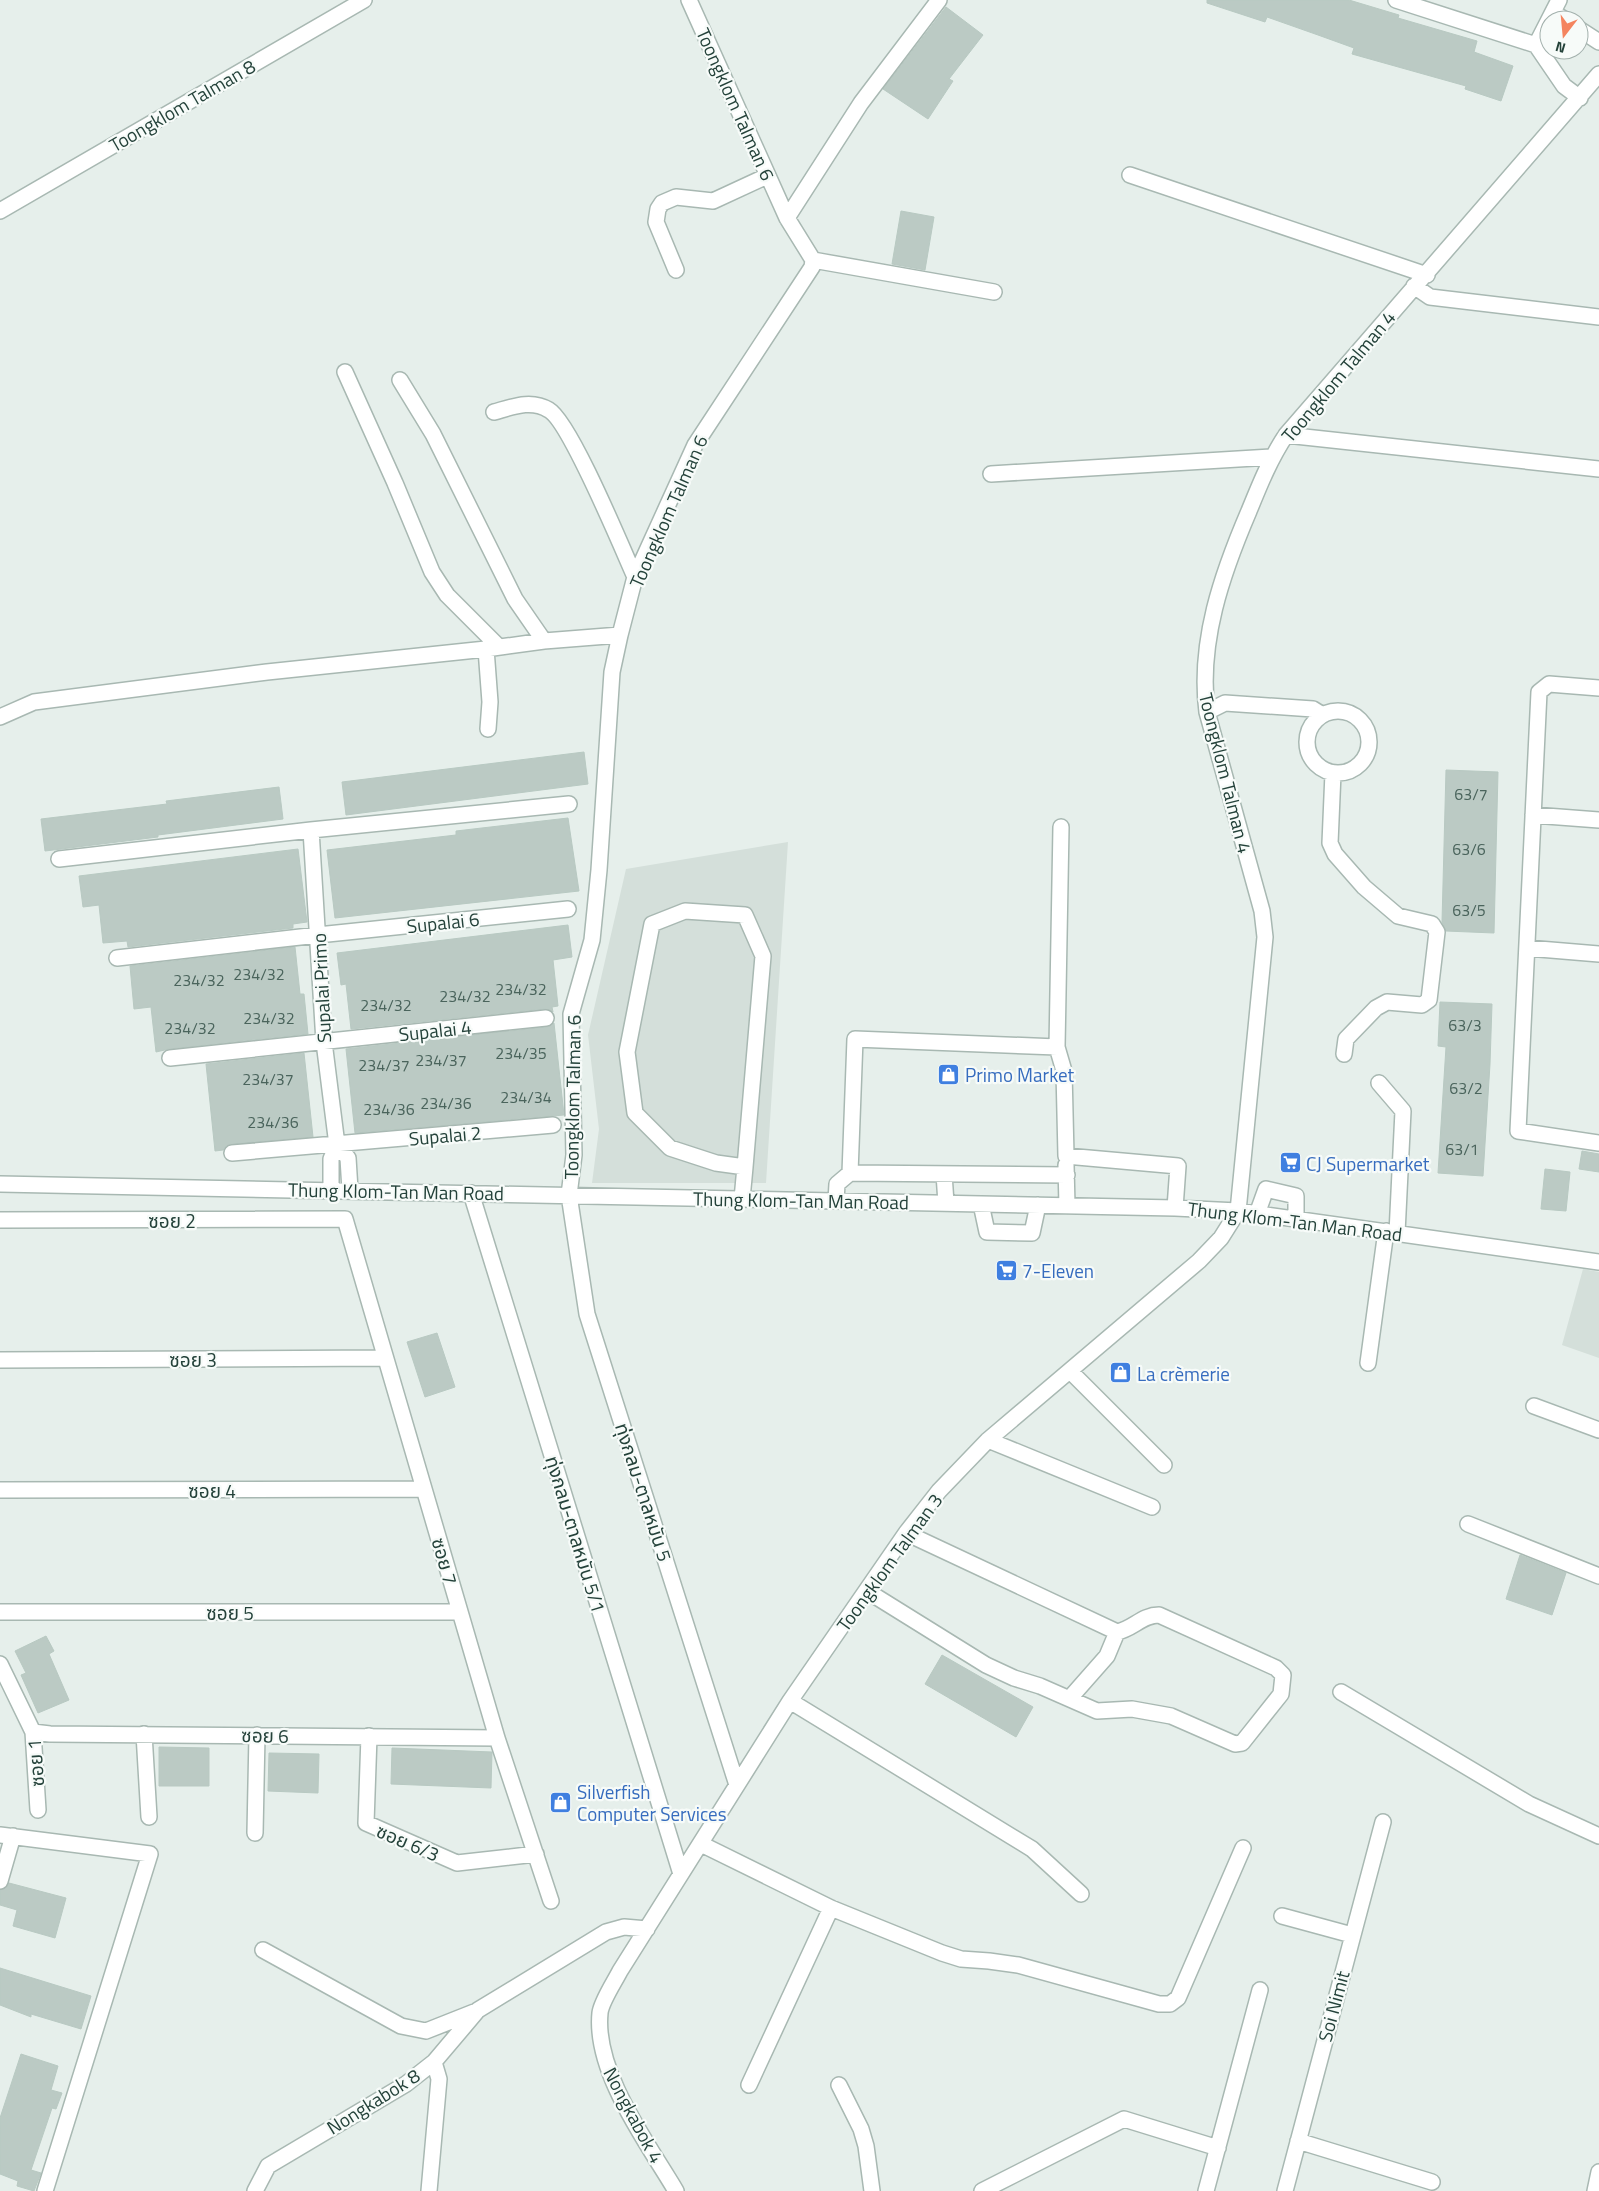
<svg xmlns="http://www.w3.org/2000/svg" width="1599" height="2191" font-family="'Titillium Web','Noto Sans Thai',sans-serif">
<rect width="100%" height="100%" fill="#e6efeb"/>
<path fill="#d4dfda" d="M788,842L766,1183H592L599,1129L588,1035L626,869Z
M1583,1269L1599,1272V1358L1562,1345Z"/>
<path fill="#bbcac4" stroke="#b8c9c2" d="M1207,0H1349L1399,15L1398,18L1477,41L1474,52L1513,66L1501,101L1465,89L1466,86L1352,54L1354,48L1318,35L1267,17L1265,22L1207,3Z
M946,7L983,35L949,79L953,81L928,119L883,89Z
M901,211L934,217L925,270L892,264Z
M584,752L588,784L346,815L342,782Z
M1446,770L1498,772L1494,933L1446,931L1442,922Z
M279,787L283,819L158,835V837L45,851L41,819L167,804L166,801Z
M568,818L579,891L335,918L327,850L456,835V831Z
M298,849L307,922L293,924V928L128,947L127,941L103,943L99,905L83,907L79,876Z
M568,925L572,957L553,960L558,1006L552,1007L553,1012L545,1009L351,1029L346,984L341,985L337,953Z
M295,947L300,994H304L308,1034L169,1049L156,1052L151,1007L134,1009L130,966Z
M1440,1002L1492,1004L1490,1064L1483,1176L1438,1173L1446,1047L1438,1046Z
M554,1023L564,1115L355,1133L346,1049L547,1027Z
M304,1053L313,1137L231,1144L226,1146L223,1150L215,1151L206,1064Z
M1582,1151L1599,1154V1172L1579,1169Z
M1545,1169L1570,1172L1566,1211L1541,1209Z
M437,1333L455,1387L425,1397L407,1342Z
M1520,1555L1566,1573L1552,1615L1506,1599Z
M46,1636L54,1651L49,1654L69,1700L38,1713L21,1675L26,1673L15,1651Z
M942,1655L1033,1707L1016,1737L925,1684Z
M159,1747L209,1748V1786H159Z
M392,1748L492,1752L491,1788L391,1784Z
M269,1753L319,1754L318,1793L268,1791Z
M9,1883L66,1898L55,1938L13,1926L17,1910L0,1905V1890L6,1888Z
M0,1968L91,1996L81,2029L31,2014V2017L0,2005Z
M21,2054L58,2066L51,2090L62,2093L56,2109L52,2108L31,2170L41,2173L34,2191L17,2186L18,2181L0,2174V2118Z"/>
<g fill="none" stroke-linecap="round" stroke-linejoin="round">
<defs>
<path id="minor" d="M689,0L787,218L813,260L812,267L695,445L635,577L620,635L612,672L599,870L592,940L571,1014L574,1155L569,1195L587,1314L737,1785
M1396,0L1536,45L1564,86L1580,98
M1553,12L1565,20
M1579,29L1599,42
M1536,45L1559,0
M1130,175L1427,275
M0,211L364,0
M787,218L861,103L939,0
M813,260L994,292
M676,270L656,222L658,209L662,203L676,197L713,201L767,176
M1414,286L1430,297L1599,317
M345,372L395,483L432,572L447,595L499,647
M400,380L433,434L515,599L544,641
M494,412C512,407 531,399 549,410C570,422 622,548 635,577
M1286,435L1599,469
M991,474L1271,457
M486,649L490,702L488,729
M1599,688L1549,684L1539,692L1518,1131L1599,1143
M1307 742a31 31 0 1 1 62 0a31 31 0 1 1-62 0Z
M1207,712L1225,703L1313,709L1321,714
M0,717L34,702L267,672L486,649L544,641L620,635
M1333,773L1330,843L1335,854L1364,887L1398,916L1432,924L1437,932L1429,1000L1422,1005L1387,1002L1376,1008L1346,1039L1344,1054
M1533,815L1599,820
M311,830L324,1042L337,1145L348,1158L350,1190
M59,859L311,830L569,804
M1527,948L1599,954
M117,958L318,935L568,909
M1057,1047L1061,827
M170,1058L546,1018
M1379,1083L1403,1111L1397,1233
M232,1153L553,1125
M1066,1165L1067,1206
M850,1173L1067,1175
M944,1174L946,1203
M0,1184L1175,1208L1238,1211L1599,1262
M331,1189V1159L337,1145
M471,1193L681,1874
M742,1199L745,1167L763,956L745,915L685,911L652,924L627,1052L635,1113L670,1148L716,1163L745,1167
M836,1201L837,1184L850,1173L855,1039L1057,1047L1064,1071L1066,1156L1178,1166L1175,1208
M981,1204L987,1232L1032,1233L1038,1205
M1257,1214L1266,1189L1296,1196V1219
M0,1220L345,1219L497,1738L551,1901
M0,1360L385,1358
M1368,1363L1386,1231
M1070,1371L1164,1465
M1534,1406L1599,1430
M988,1440L1152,1507
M0,1490L424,1489
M1468,1524L1599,1576
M867,1591L986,1665L1014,1678L1040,1686L1097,1711L1132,1709L1171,1716L1235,1744L1242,1743L1281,1694L1283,1675L1276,1668L1159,1615C1142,1615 1133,1629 1117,1632L906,1533
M0,1612H460
M0,1664L33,1732L38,1810
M1341,1692L1529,1804L1599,1836
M1070,1698L1107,1656L1117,1632
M790,1701L1032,1849L1081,1894
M33,1732L50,1734L497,1738
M144,1734L149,1817
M369,1736L366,1823L457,1863L536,1854
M255,1833L257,1735
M0,1835L150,1854L45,2191
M701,1844L831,1908L942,1953L961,1959L989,1961L1018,1965L1159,2004H1170L1178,1998L1243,1848
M0,1881L13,1836
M1282,1916L1352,1935
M263,1950L401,2026L426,2031L474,2012
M749,2085L831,1908
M839,2085L861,2129L866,2146L872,2191
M1298,2141L1432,2182
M255,2191L268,2166L406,2084L434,2062L478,2010L606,1932L624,1927L647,1929
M429,2191L439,2079L434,2062
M676,2191C647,2142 594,2072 600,2013C601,2002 615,1981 620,1971L790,1701L906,1533L939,1491L988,1440L1199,1261L1221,1238L1238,1211L1265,937L1262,911L1207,712C1198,642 1222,574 1249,511C1260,484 1270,459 1286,435L1599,74
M982,2191L1124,2119L1218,2148
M1206,2191L1260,1990
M1285,2191L1383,1822
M1595,2191L1599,2172"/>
</defs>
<use href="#minor" stroke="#a8b8b2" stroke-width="18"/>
<use href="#minor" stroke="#fff" stroke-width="15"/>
</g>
<defs>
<symbol id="shop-square" viewBox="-11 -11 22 22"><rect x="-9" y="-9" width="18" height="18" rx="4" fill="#3f7fe0" stroke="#f7fbf9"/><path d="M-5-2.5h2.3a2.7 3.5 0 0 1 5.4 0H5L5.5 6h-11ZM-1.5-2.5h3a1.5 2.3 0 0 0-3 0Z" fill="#fff"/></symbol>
<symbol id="supermarket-square" viewBox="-11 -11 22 22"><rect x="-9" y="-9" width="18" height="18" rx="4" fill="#3f7fe0" stroke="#f7fbf9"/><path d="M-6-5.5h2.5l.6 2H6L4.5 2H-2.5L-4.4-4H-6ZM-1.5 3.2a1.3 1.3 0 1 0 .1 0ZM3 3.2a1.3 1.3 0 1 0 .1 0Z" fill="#fff"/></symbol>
</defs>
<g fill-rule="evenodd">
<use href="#shop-square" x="936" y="1062" width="25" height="25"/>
<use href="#supermarket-square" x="1278" y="1150" width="25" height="25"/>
<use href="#supermarket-square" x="994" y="1258" width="25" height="25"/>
<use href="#shop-square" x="1108" y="1360" width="25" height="25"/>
<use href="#shop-square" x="548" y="1790" width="25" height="25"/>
</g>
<g text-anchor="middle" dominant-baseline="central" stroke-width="4.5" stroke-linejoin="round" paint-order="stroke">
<g font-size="16" fill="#4a645c">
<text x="1471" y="794">63/7</text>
<text x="1469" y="849">63/6</text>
<text x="1469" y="910">63/5</text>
<text x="259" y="974">234/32</text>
<text x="199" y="980">234/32</text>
<text x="521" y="989">234/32</text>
<text x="465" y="996">234/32</text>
<text x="386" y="1005">234/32</text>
<text x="269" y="1018">234/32</text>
<text x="1465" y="1025">63/3</text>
<text x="190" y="1028">234/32</text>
<text x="521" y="1053">234/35</text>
<text x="441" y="1060">234/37</text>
<text x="384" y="1065">234/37</text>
<text x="268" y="1079">234/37</text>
<text x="1466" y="1088">63/2</text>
<text x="526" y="1097">234/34</text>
<text x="446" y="1103">234/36</text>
<text x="389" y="1109">234/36</text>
<text x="273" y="1122">234/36</text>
<text x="1462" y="1149">63/1</text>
</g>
<g font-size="19" fill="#24423a" stroke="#f7fbf9">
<text transform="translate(736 104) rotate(66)">Toongklom Talman 6</text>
<text transform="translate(182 105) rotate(-30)">Toongklom Talman 8</text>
<text transform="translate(1338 376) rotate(-50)">Toongklom Talman 4</text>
<text transform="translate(668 511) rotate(-66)">Toongklom Talman 6</text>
<text transform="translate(1226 773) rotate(76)">Toongklom Talman 4</text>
<text transform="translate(443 922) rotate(-6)">Supalai 6</text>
<text transform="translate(321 988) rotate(-93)">Supalai Primo</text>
<text transform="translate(435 1030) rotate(-6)">Supalai 4</text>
<text transform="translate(572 1097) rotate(-89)">Toongklom Talman 6</text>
<text transform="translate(445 1135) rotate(-5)">Supalai 2</text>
<text transform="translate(396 1191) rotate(1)">Thung Klom-Tan Man Road</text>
<text transform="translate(801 1200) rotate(1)">Thung Klom-Tan Man Road</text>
<text x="172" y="1220">ซอย 2</text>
<text transform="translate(1295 1221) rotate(7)">Thung Klom-Tan Man Road</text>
<text x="193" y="1359">ซอย 3</text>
<text x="212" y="1490">ซอย 4</text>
<text transform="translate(644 1492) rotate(72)">ทุ่งกลม-ตาลหมัน 5</text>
<text transform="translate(576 1534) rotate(73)">ทุ่งกลม-ตาลหมัน 5/1</text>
<text transform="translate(445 1561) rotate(74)">ซอย 7</text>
<text transform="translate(889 1562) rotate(-54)">Toongklom Talman 3</text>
<text x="230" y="1612">ซอย 5</text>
<text transform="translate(265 1735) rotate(1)">ซอย 6</text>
<text transform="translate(35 1763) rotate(-94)">ซอย 1</text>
<text transform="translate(408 1842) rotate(23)">ซอย 6/3</text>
<text transform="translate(1333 2006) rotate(-75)">Soi Nimit</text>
<text transform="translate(373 2101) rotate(-32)">Nongkabok 8</text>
<text transform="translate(634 2115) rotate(62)">Nongkabok 4</text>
</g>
<g font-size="19" fill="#366cbe" stroke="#f7fbf9" text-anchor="start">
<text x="965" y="1074">Primo Market</text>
<text x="1306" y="1163">CJ Supermarket</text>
<text x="1022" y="1270">7-Eleven</text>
<text x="1137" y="1373">La crèmerie</text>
<text x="577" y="1791">Silverfish<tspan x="577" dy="22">Computer Services</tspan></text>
</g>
</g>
<g transform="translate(1564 35) rotate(196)"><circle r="24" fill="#f7fbf9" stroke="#a3b1ad"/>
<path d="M0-4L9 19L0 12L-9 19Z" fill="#f4845f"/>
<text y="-8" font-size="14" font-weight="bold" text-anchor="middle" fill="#24423a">N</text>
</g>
</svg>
